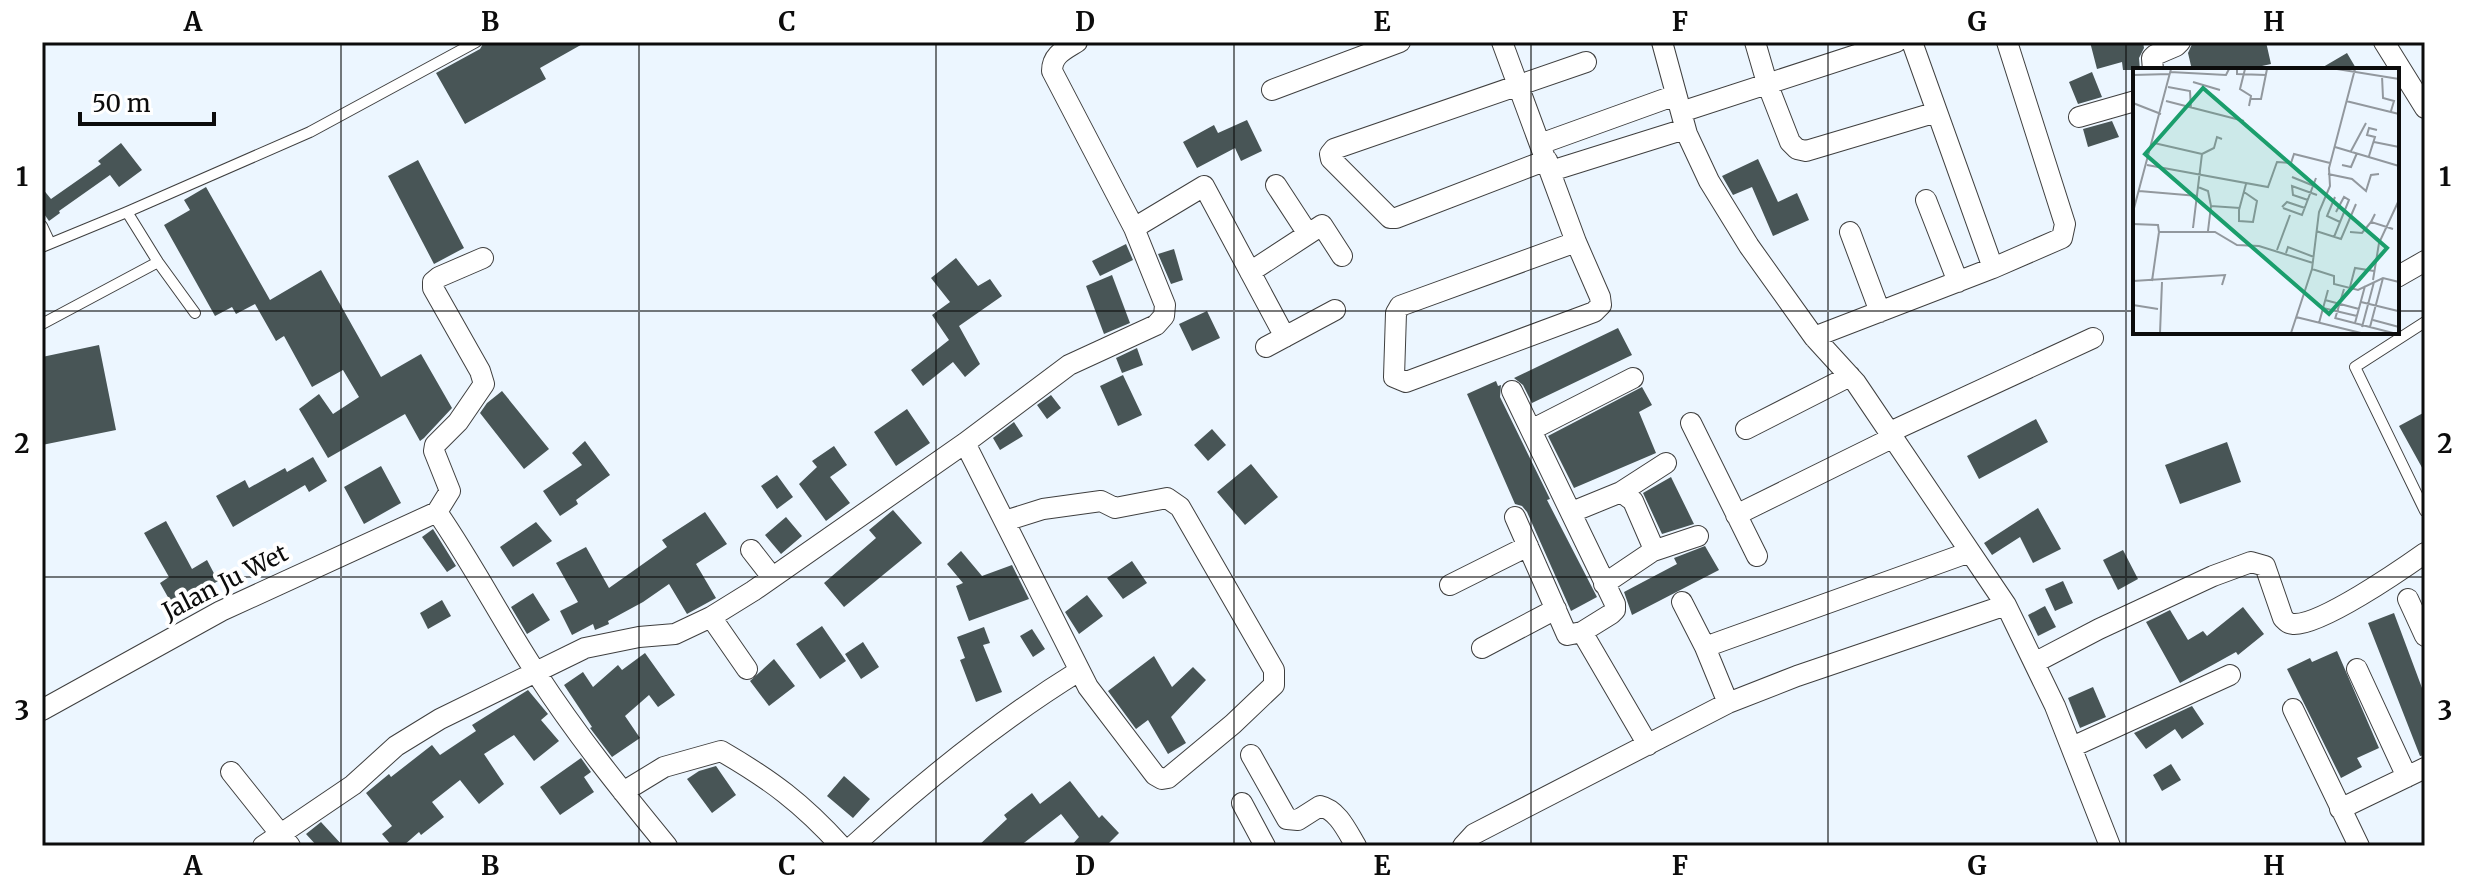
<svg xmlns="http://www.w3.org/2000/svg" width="2467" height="888" font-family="Merriweather,serif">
<rect width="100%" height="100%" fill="#ecf6ff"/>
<path fill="#485556" d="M484,42H586L540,68L546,79L465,124L436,73L480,49Z
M2090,42H2143L2144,48L2139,58L2140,70H2123L2122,62L2097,69Z
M2193,42H2266L2271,64L2244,70H2192L2188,53Z
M2347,53L2357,70H2318Z
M2092,72L2102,97L2078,104L2069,82Z
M1247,120L1262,151L1241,161L1235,148L1197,168L1183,142L1214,125L1218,133Z
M2112,121L2119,137L2088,147L2083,129Z
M121,143L142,170L119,187L110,175L59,211L60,213L49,221L42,211V188L51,199L101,164L98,161Z
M1758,159L1778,202L1797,193L1809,220L1773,236L1752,187L1733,195L1722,176Z
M418,160L464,248L434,264L388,176Z
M206,187L270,300L321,270L381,377L421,354L452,408L424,438L420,441L405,414L328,458L299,409L319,394L333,414L359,397L343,370L312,387L284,336L276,341L255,304L236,314L232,307L215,316L164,225L190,210L184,200Z
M1126,244L1133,260L1100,276L1092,261Z
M1174,249L1183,280L1171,284L1158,254Z
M956,258L978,286L990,279L1002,296L959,326L980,364L965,377L953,362L923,386L911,370L949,340L932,315L950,302L931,278Z
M1112,275L1130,323L1104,334L1086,286Z
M1207,311L1220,338L1192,351L1179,324Z
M1618,328L1632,355L1532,403L1523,385L1514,378Z
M99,345L116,430L42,445V357Z
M1137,348L1143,365L1122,373L1116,358Z
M1123,375L1142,415L1118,426L1100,386Z
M1496,381L1498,386L1501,385L1500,397L1550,499L1547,500L1597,597L1571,611L1527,512L1522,506L1515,504L1467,394Z
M1642,387L1652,405L1639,412L1656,453L1574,488L1548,436Z
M502,391L549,449L524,469L480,413L487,403Z
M1051,395L1061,408L1047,419L1037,405Z
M907,409L930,443L896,466L874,432Z
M2425,412V473L2399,426Z
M2036,419L2048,442L1979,479L1967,456Z
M1014,422L1023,436L1000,450L993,438Z
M1212,429L1226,445L1208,461L1194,445Z
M585,441L610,475L576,500L578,504L560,516L543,491L582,465L572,453Z
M2227,442L2241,482L2180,504L2165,465Z
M834,446L847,465L830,477L850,503L826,521L799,484L817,467L812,461Z
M313,457L327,481L309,492L305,485L233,527L216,496L245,480L249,488L285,468L287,472Z
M1251,464L1278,497L1245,525L1217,492Z
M381,466L401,503L364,524L344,487Z
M777,475L793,497L777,509L761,486Z
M1671,477L1694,524L1662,534L1643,493Z
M2038,508L2061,549L2033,563L2020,537L1992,555L1984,543Z
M893,510L922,543L844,607L824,583L876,538L869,530Z
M705,512L727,544L696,564L716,598L687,614L669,584L643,602L608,621L609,624L595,630L593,624L572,635L560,611L578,602L556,563L586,547L609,588L667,547L662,540Z
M786,517L802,536L781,554L765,535Z
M166,521L192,569L207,560L218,581L174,608L160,583L169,577L144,533Z
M536,522L552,541L513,567L500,547Z
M433,529L456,566L447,572L422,537Z
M1705,546L1719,570L1632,615L1624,592L1677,564L1674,558Z
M2123,550L2138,579L2118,590L2103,560Z
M961,551L982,576L1012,565L1029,599L969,621L956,586L963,583L947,564Z
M1132,561L1147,583L1123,599L1107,578Z
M2063,581L2073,603L2055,611L2045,589Z
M533,593L550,620L527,634L511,607Z
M1087,595L1103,616L1079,634L1065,612Z
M442,600L451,616L428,629L420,613Z
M2045,606L2056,627L2038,636L2028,615Z
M2243,607L2264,634L2238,655L2236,652L2180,683L2146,622L2170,610L2188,640L2203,631L2207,636Z
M2394,613L2425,696V755L2420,756L2368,623Z
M822,626L846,661L820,679L796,644Z
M984,627L990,643L983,645L1002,692L976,702L960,660L965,658L957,637Z
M1032,629L1045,649L1033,657L1020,636Z
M863,642L879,667L861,679L845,654Z
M2337,651L2379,748L2357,758L2362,767L2341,778L2287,669L2310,658L2312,662Z
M645,653L675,695L658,707L649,695L625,716L640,738L612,757L590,728L592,727L564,685L583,672L593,687L618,665L622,670Z
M1154,656L1172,687L1193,667L1206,680L1171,717L1186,743L1168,754L1148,720L1136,729L1108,691Z
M774,659L795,686L769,706L750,681Z
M2093,687L2106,717L2080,728L2068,698Z
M528,690L548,714L541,720L559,741L534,761L514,735L484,754L504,784L479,804L460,780L432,802L444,817L421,835L419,832L403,846H392L382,834L392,826L366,793L389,774L391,777L432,745L440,755L476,731L472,725Z
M2192,706L2204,724L2182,739L2175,729L2146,749L2134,733Z
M581,758L591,772L584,777L594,792L560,815L540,787Z
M2171,764L2181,780L2162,791L2153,775Z
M716,766L736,795L712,813L687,779L699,771Z
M844,776L870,799L853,818L827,796Z
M1070,781L1099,818L1102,815L1119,833L1106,846H1071L1079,837L1061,814L1020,846H978L1007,819L1004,815L1032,793L1040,804Z
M321,822L343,846H317L306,834Z"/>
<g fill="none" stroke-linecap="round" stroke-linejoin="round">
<defs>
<path id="service" d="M127,212L158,262L195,313
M42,226L50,243
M42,247L127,212L310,132L476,42
M2425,322L2355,367L2425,511
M42,324L158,262"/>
<path id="minor" d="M1502,42L1576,242L1600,297L1601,305L1594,312L1406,382L1394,377L1396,313L1400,306L1576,242
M1662,42L1687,134L1709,181L1749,246L1814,337L1856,383L2006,605L2055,706L2110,846
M1755,42L1767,83L1790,142L1797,149L1806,151L1937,112
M1912,42L1993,268
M2384,42L2425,108
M2153,70L2152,58L2155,55L2176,46L2180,42
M1272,90L1400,42
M1681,112L1896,42
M2079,117L2135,101
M1540,144L1676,95
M1547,160L1396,218H1390L1331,159L1330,154L1334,149L1586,62
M1551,171L1685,129
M1276,185L1308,234
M1926,200L1958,282
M1134,228L1204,186L1285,337
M1850,232L1880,312
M1250,272L1322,225L1342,256
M2397,277L2425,261
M1814,337L1993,268L2062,238L2065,224L2007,42
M1266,347L1335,310
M1512,391L1615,604V610L1611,614L1582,632L1648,745
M1691,423L1757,556
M1746,429L1850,376
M1531,430L1633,378
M1890,432L2093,338
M965,443L1088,687L1155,775L1162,779L1168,778L1233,724L1274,685V670L1180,507L1167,498L1115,508L1101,501L1043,509L1005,521
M1621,492L1666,463
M437,512C473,564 502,621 537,674C576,734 621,790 667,846
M1572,512L1621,492L1633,501L1653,547V551L1604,584
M1736,515L1894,437
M1515,517L1567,635L1582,632
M751,550L772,577
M1653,551L1698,536
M1450,585L1528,546
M2408,599L2425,636
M1682,602L1705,647
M711,617L747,669
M1482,648L1556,609
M2036,662L2099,629L2213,576L2251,562L2265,566L2283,618C2287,622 2287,623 2293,624C2320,626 2401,570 2425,553
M2357,669L2407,777
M1728,703L1705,647L1970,552
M2293,709L2359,846
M42,710L221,611L437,512L450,491L434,451L435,445L458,422L484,384L480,371L433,288V282L439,277L483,258
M2072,747L2230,675
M1251,755L1287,819L1298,820L1320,806C1338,810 1347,831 1356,846
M231,772L290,846
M623,792L664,767L721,751C771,780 802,803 841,846
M1242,803L1265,846
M2340,809L2425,768
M263,846L353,785L396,746L440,719L585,648L639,637L675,634L711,617L753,591L965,443L1069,365L1156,325L1164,316L1165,305L1134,228L1052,71C1052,55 1064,50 1077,42
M853,846C923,782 998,721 1079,671
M1463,846L1474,834L1728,703L1797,676L2006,605"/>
</defs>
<use href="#service" stroke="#3f3f3f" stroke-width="12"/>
<use href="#minor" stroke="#3f3f3f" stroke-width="22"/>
<use href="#service" stroke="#fff" stroke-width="10"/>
<use href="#minor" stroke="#fff" stroke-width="20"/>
</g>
<path fill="none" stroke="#0c0c0c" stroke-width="2" stroke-opacity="0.55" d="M341,42V846M639,42V846M936,42V846M1234,42V846M1531,42V846M1828,42V846M2126,42V846M42,311H2135M2397,311H2425M42,577H2425"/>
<g text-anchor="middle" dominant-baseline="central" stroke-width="8" stroke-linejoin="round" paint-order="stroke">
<g font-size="24" fill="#0c0c0c" stroke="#fff">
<text transform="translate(225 582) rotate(-27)">Jalan Ju Wet</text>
</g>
</g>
<g transform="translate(2133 68)">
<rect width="266" height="266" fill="#ecf6ff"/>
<path fill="none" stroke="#92989e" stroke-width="2" d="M104,1V6L133,7M112,1L107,21L118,28L116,38M204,1L266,11M37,4L93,7L96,1M0,7L37,6M249,8L250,30L261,33L258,43M60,14L87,22M35,19L57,23L58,41M118,31H128L134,1M33,33L111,53M213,33L266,46M0,35L28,46M241,74L266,79M21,75L69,86M202,79L266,98M218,83L233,55M236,88L242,69L234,67L236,60L244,62M14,97L135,119L144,94L158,95L161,86L197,95M209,97L218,99L224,85M195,106L219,111L233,123L238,107L246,106M159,109L186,120M65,119L75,123L78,138M6,123L65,128M111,124L124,133L120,154L106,153V142L113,116M202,129L194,148L207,154M175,132L160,127L159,118L184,127M149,139L154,134L172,140M150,140L169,147L183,110M0,144L38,1M242,146L238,154L260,161M0,156L25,157L26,164M60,160L69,86L81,80L84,69L89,71M75,163L78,138L107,140M183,163L208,171L223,136M26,164H82L104,177L126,178L180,195M217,164L229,165L238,154M201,169L216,132L211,129L203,144M144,182L157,147M153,185L155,179L181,189M179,201L201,208V216L225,222L250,210L266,214M240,212L246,175L266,132M0,213L92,207L89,217M19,213L26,164M217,219L222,200L241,203M192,232L226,241M228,234L265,243M0,237L25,241M190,240L224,248M163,249L228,265M202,250L260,265M202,251L211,221M240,252L266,259M186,255L195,222M222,255L232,218M229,259L241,214M237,259L250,210M27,265L29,214M158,265L179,201L186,144L197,118L196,100L222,1"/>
<path fill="#1a9e6c" fill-opacity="0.15" stroke="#1a9e6c" stroke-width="4" d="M70,20L254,180L196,246L12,86Z"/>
<rect width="266" height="266" fill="none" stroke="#0c0c0c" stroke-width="4"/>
</g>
<rect width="2467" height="888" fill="none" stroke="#ffffff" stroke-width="88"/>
<path d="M80 112v12h134v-12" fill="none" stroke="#0c0c0c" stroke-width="4"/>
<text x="92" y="112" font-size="24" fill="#0c0c0c" stroke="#ffffff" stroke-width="6" paint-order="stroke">50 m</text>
<rect x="44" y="44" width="2379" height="800" fill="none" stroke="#0c0c0c" stroke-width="3"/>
<g font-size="26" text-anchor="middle" font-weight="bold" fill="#0c0c0c">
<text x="193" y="31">A</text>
<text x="490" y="31">B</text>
<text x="787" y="31">C</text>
<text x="1085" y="31">D</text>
<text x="1382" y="31">E</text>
<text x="1680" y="31">F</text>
<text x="1977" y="31">G</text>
<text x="2274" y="31">H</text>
<text x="22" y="186">1</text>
<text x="2445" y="186">1</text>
<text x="22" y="453">2</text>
<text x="2445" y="453">2</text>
<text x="22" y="720">3</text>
<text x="2445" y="720">3</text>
<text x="193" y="875">A</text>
<text x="490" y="875">B</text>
<text x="787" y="875">C</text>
<text x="1085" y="875">D</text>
<text x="1382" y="875">E</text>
<text x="1680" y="875">F</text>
<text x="1977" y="875">G</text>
<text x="2274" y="875">H</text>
</g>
</svg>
